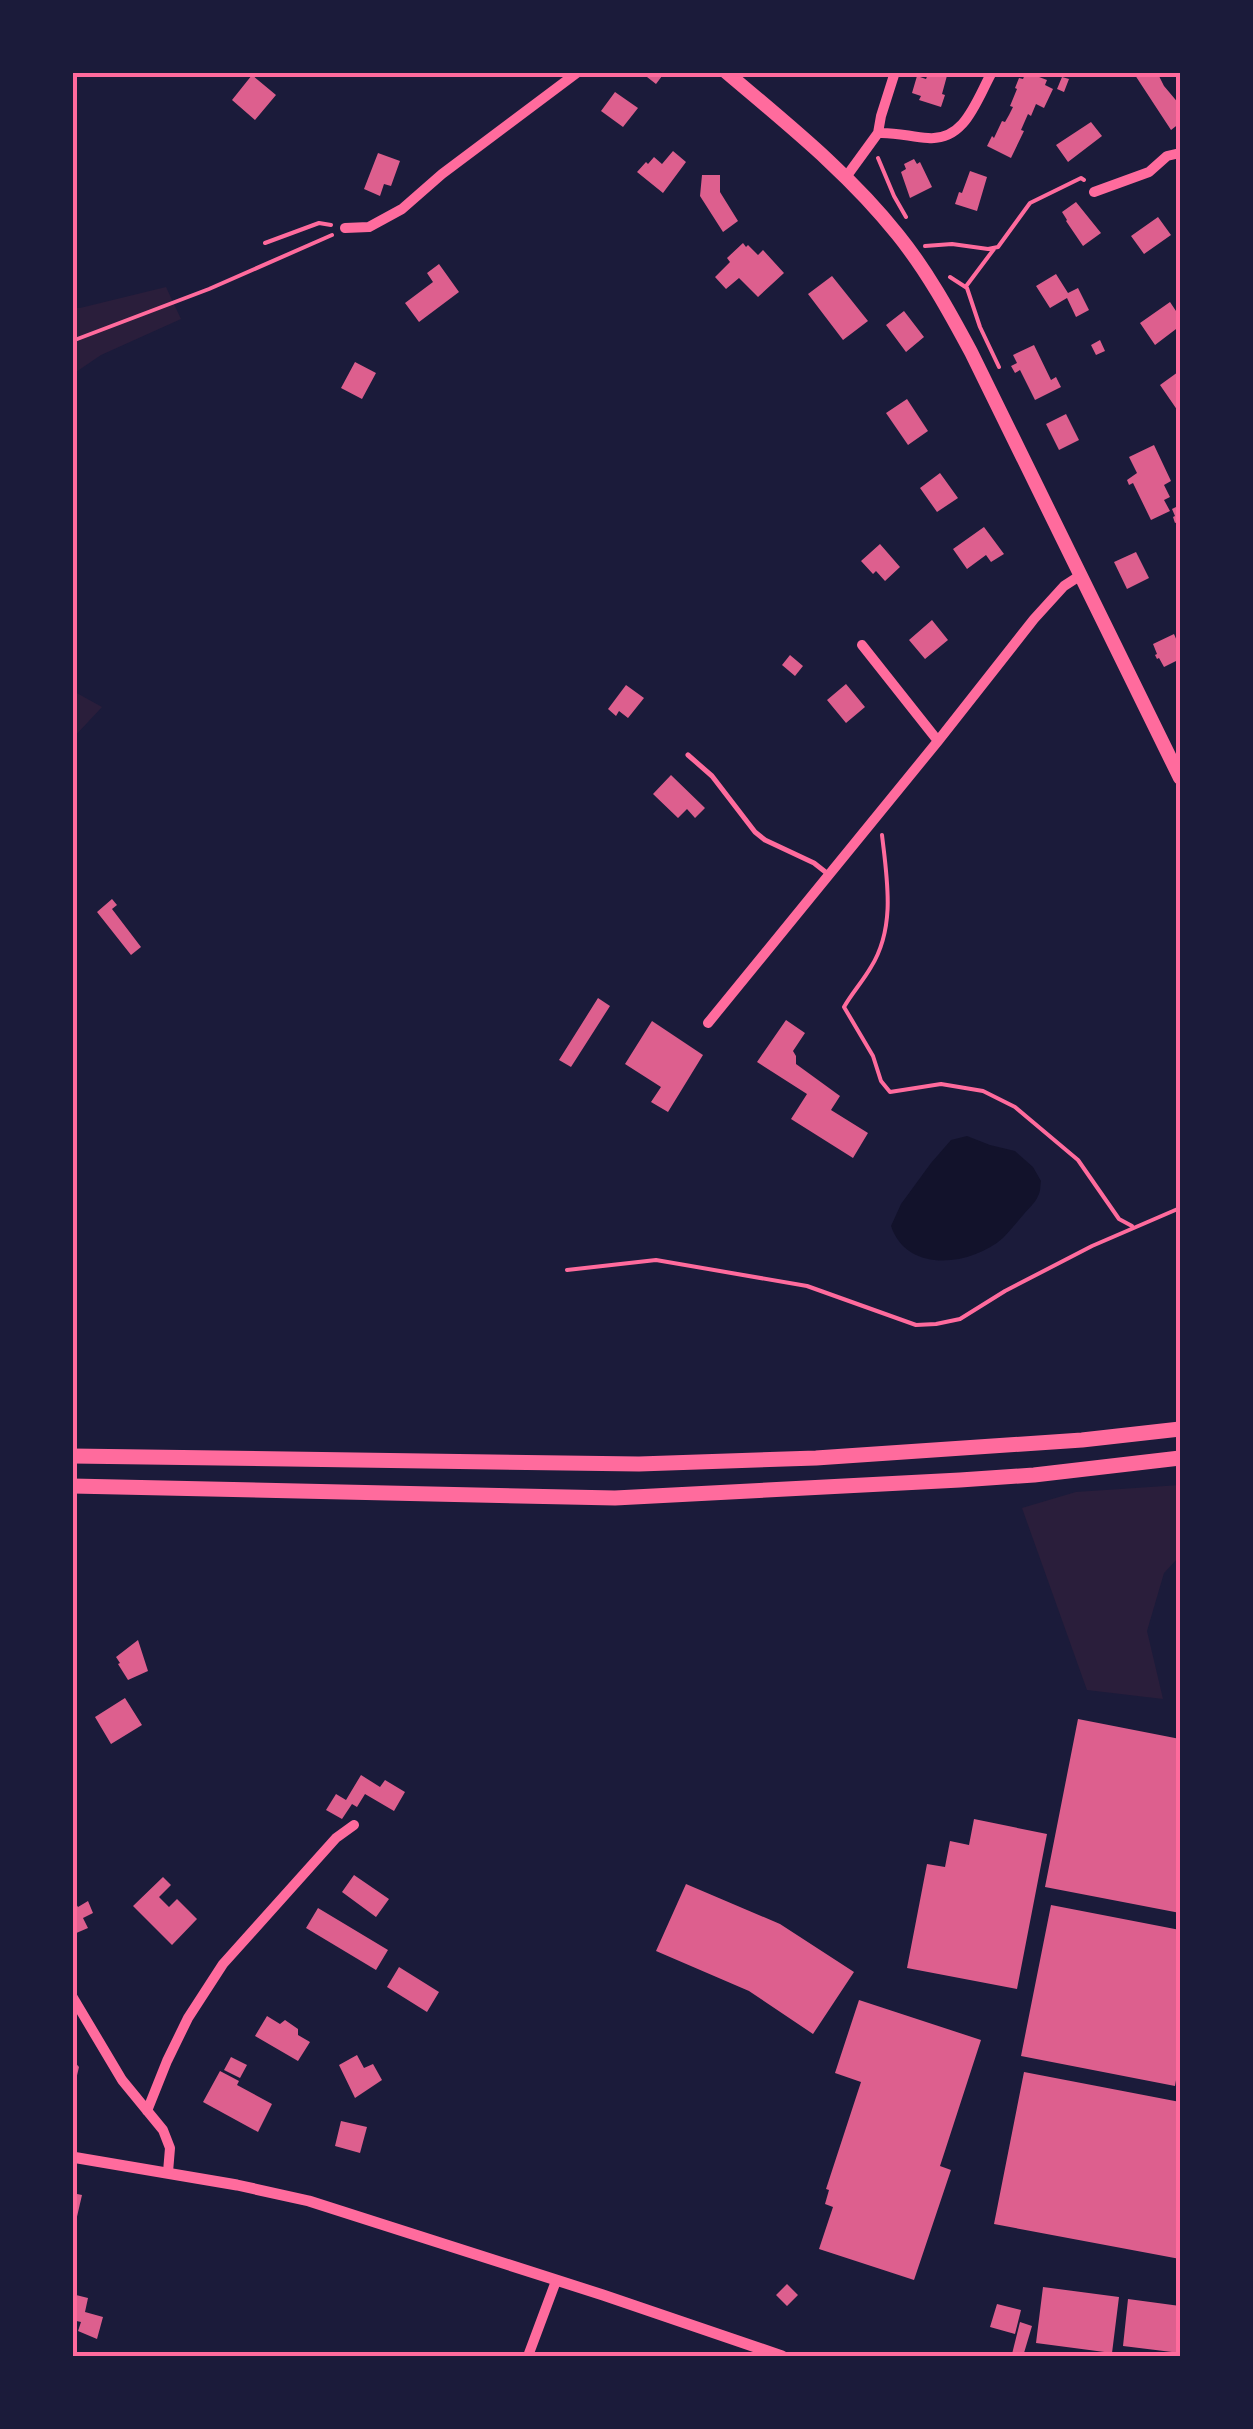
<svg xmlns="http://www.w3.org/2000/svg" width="1253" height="2429" font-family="Cabin,sans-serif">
<rect width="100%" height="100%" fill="#1b1b3a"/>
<path fill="#2a1e3b" d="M166,287L181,319L101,355L73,374V308H80Z
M73,691L102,707L73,738Z
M1180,1485V1556L1164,1573L1147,1631L1163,1699L1087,1690L1022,1508L1076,1492Z"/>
<path fill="#12122b" d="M967,1136L990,1145L1015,1151L1033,1167L1041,1181C1040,1186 1041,1191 1038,1196C1036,1202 1028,1209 1024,1214C1017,1222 1010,1231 1003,1238C971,1266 907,1274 891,1226L901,1204L931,1163L951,1140Z"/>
<path fill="#dd5f8e" d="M650,72H665L656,84L647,77Z
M929,72H948L942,94L945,95L941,107L919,100L921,96L912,93L917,76L926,79Z
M1026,72L1047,80L1045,85L1053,89L1044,108L1036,104L1031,116L1028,114L1021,130L1024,131L1011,158L987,146L992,136L994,138L1002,121L1005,122L1009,115L1013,107L1010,106L1017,89L1015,88L1019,78L1023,79Z
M1133,72H1157L1164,86L1180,105V123L1171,130Z
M252,75L276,95L255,120L232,100Z
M1062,77L1069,79L1064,92L1057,89Z
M615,92L638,108L623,127L601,111Z
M1091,122L1102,136L1068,162L1056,145Z
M673,151L686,162L663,193L637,172L646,162L648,164L654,157L662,164Z
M378,153L400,161L391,186L384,184L380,196L364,189Z
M914,159L917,164L920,162L932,187L910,198L901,172L906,169L904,164Z
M970,171L987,177L977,211L955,204L959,192L962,193Z
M702,175H720V192L738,221L723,232L700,196Z
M1076,202L1101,233L1083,246L1066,221L1067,220L1062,212Z
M1158,217L1171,235L1144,254L1131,236Z
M743,243L746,247L748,245L758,255L763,250L784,273L758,297L739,278L726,289L715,277L730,262L727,258Z
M439,264L459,292L419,322L405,303L433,282L427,273Z
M1056,274L1068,293L1078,288L1089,310L1076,317L1067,298L1050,308L1036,286Z
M832,276L868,321L843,340L808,294Z
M1170,302L1180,317V326L1155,345L1140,323Z
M904,311L924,337L906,352L886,325Z
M1100,340L1105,351L1096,355L1091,345Z
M1034,345L1051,380L1056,377L1061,387L1035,400L1020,370L1015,373L1011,366L1017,363L1013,355Z
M355,362L376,373L362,399L341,388Z
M1178,372L1180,375V414L1160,385Z
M907,399L928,431L908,445L886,413Z
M1066,414L1079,440L1059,450L1046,424Z
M1154,445L1171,481L1164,485L1170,497L1164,500L1170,511L1151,520L1133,483L1129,485L1127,480L1137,473L1129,457Z
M940,473L958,498L937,512L920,488Z
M1180,505V521L1175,523L1173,517L1175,516L1172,509Z
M984,527L1004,554L991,562L986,555L967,569L953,549Z
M880,544L900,567L885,581L876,571L873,574L861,561Z
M1136,552L1149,578L1127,589L1114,562Z
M932,620L948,640L925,659L909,640Z
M1174,634L1180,648V659L1164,667L1159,658L1157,659L1155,655L1157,654L1153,644Z
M790,655L803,666L795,676L782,665Z
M846,684L865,707L846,723L827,700Z
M626,685L644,698L628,718L619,711L616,716L608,709Z
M671,775L705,808L695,818L687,809L678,818L653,794Z
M112,899L117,905L112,909L141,947L131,955L97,912Z
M598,998L610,1006L571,1067L559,1060Z
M786,1020L805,1033L793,1051L796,1056V1064L840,1096L831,1110L868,1133L853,1158L791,1119L807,1094L757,1062Z
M652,1021L703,1055L668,1112L651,1102L661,1087L625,1064Z
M138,1640L148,1671L128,1680L118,1664L120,1663L116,1657Z
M125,1698L142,1725L111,1744L95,1717Z
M1078,1719L1180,1739V1913L1045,1887Z
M361,1775L380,1787L385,1780L405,1792L394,1811L365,1794L357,1807L352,1804L342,1819L326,1810L336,1794L346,1800Z
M974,1819L1047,1834L1017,1989L907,1968L927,1864L945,1867L950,1841L969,1845Z
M354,1875L389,1899L376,1917L342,1892Z
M163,1877L171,1885L159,1897L169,1907L177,1899L197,1919L172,1945L133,1906Z
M686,1884L780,1924L854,1972L813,2034L749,1991L656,1951Z
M88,1901L93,1913L83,1918L88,1928L74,1934L72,1905L76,1904L78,1907Z
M1051,1905L1180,1930V2057L1175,2086L1021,2056Z
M318,1908L388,1950L376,1970L306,1928Z
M399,1967L439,1992L427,2012L387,1987Z
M859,2000L981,2040L940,2166L951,2170L914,2280L819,2249L833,2207L825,2204L829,2190L826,2189L861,2082L835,2073Z
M267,2016L280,2024L285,2020L298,2029V2035L310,2042L298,2061L255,2036Z
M357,2055L364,2068L373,2064L382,2080L355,2098L339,2065Z
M231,2057L247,2065L240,2078L224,2070Z
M72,2059L79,2067L74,2088L72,2087Z
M220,2071L239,2081L237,2085L272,2104L258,2132L203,2102Z
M1024,2072L1180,2102V2259L994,2224Z
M341,2121L367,2127L360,2153L335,2146Z
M72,2193L82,2195L76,2221H72Z
M787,2284L798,2295L787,2306L776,2295Z
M1043,2287L1119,2297L1112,2353L1036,2343Z
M72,2294L88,2298L85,2312L103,2317L97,2339L78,2331L81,2322L72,2320Z
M1128,2299L1180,2306V2353L1123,2346Z
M997,2304L1021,2310L1015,2334L990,2327Z
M1020,2322L1032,2326L1024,2353L1030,2356H1017L1012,2354Z"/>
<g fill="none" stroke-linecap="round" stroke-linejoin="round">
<path stroke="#ff6b9d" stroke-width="4" d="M878,158L894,196L906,217
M265,243L319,223L331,225
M925,246L952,244L988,249L998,247L1030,203L1081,178L1084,180
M950,277L967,288L980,327L999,367
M967,285L994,249
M72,341L209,289L332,235
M882,835C887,879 896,927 871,967C863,981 852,993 844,1007L873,1056L881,1081L890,1092L941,1084L983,1091L1015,1107L1078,1160L1119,1219L1132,1226
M567,1270L656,1260L807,1286L916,1325L936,1324L960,1319L1005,1291L1092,1246L1180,1208"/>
<path stroke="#ff6b9d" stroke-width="5" d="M688,755L712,776L755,832L765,840L814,863L828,874"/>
<path stroke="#ff6b9d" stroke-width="10" d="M878,133C896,132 911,137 928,138C965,141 976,101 992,72
M846,177L878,133L881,116L895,72
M1094,192L1149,172L1167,156L1180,153
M345,228L369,227L402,209L442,174L578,72
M862,645L938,741
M708,1023L938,741L1034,619L1064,586L1081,575
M72,1996L122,2080L163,2130L170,2148L168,2172
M147,2111L167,2061L188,2018L223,1964L336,1838L354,1825
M528,2356L556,2281"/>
<path stroke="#ff6b9d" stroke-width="11" d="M72,2157L237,2185L309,2201L603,2295L782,2356"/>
<path stroke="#ff6b9d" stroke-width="14" d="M726,72C786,123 849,173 898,235C927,271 949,311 971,352L1180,778"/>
<path stroke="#ff6b9d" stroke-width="15" d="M72,1456L639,1464L816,1458L1082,1440L1180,1429
M72,1486L615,1498L960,1480L1034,1475L1180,1458"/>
</g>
<rect width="1253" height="2429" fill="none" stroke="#1b1b3a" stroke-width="150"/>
<rect x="75" y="75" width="1103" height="2279" fill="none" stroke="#ff6b9d" stroke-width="4"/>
</svg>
